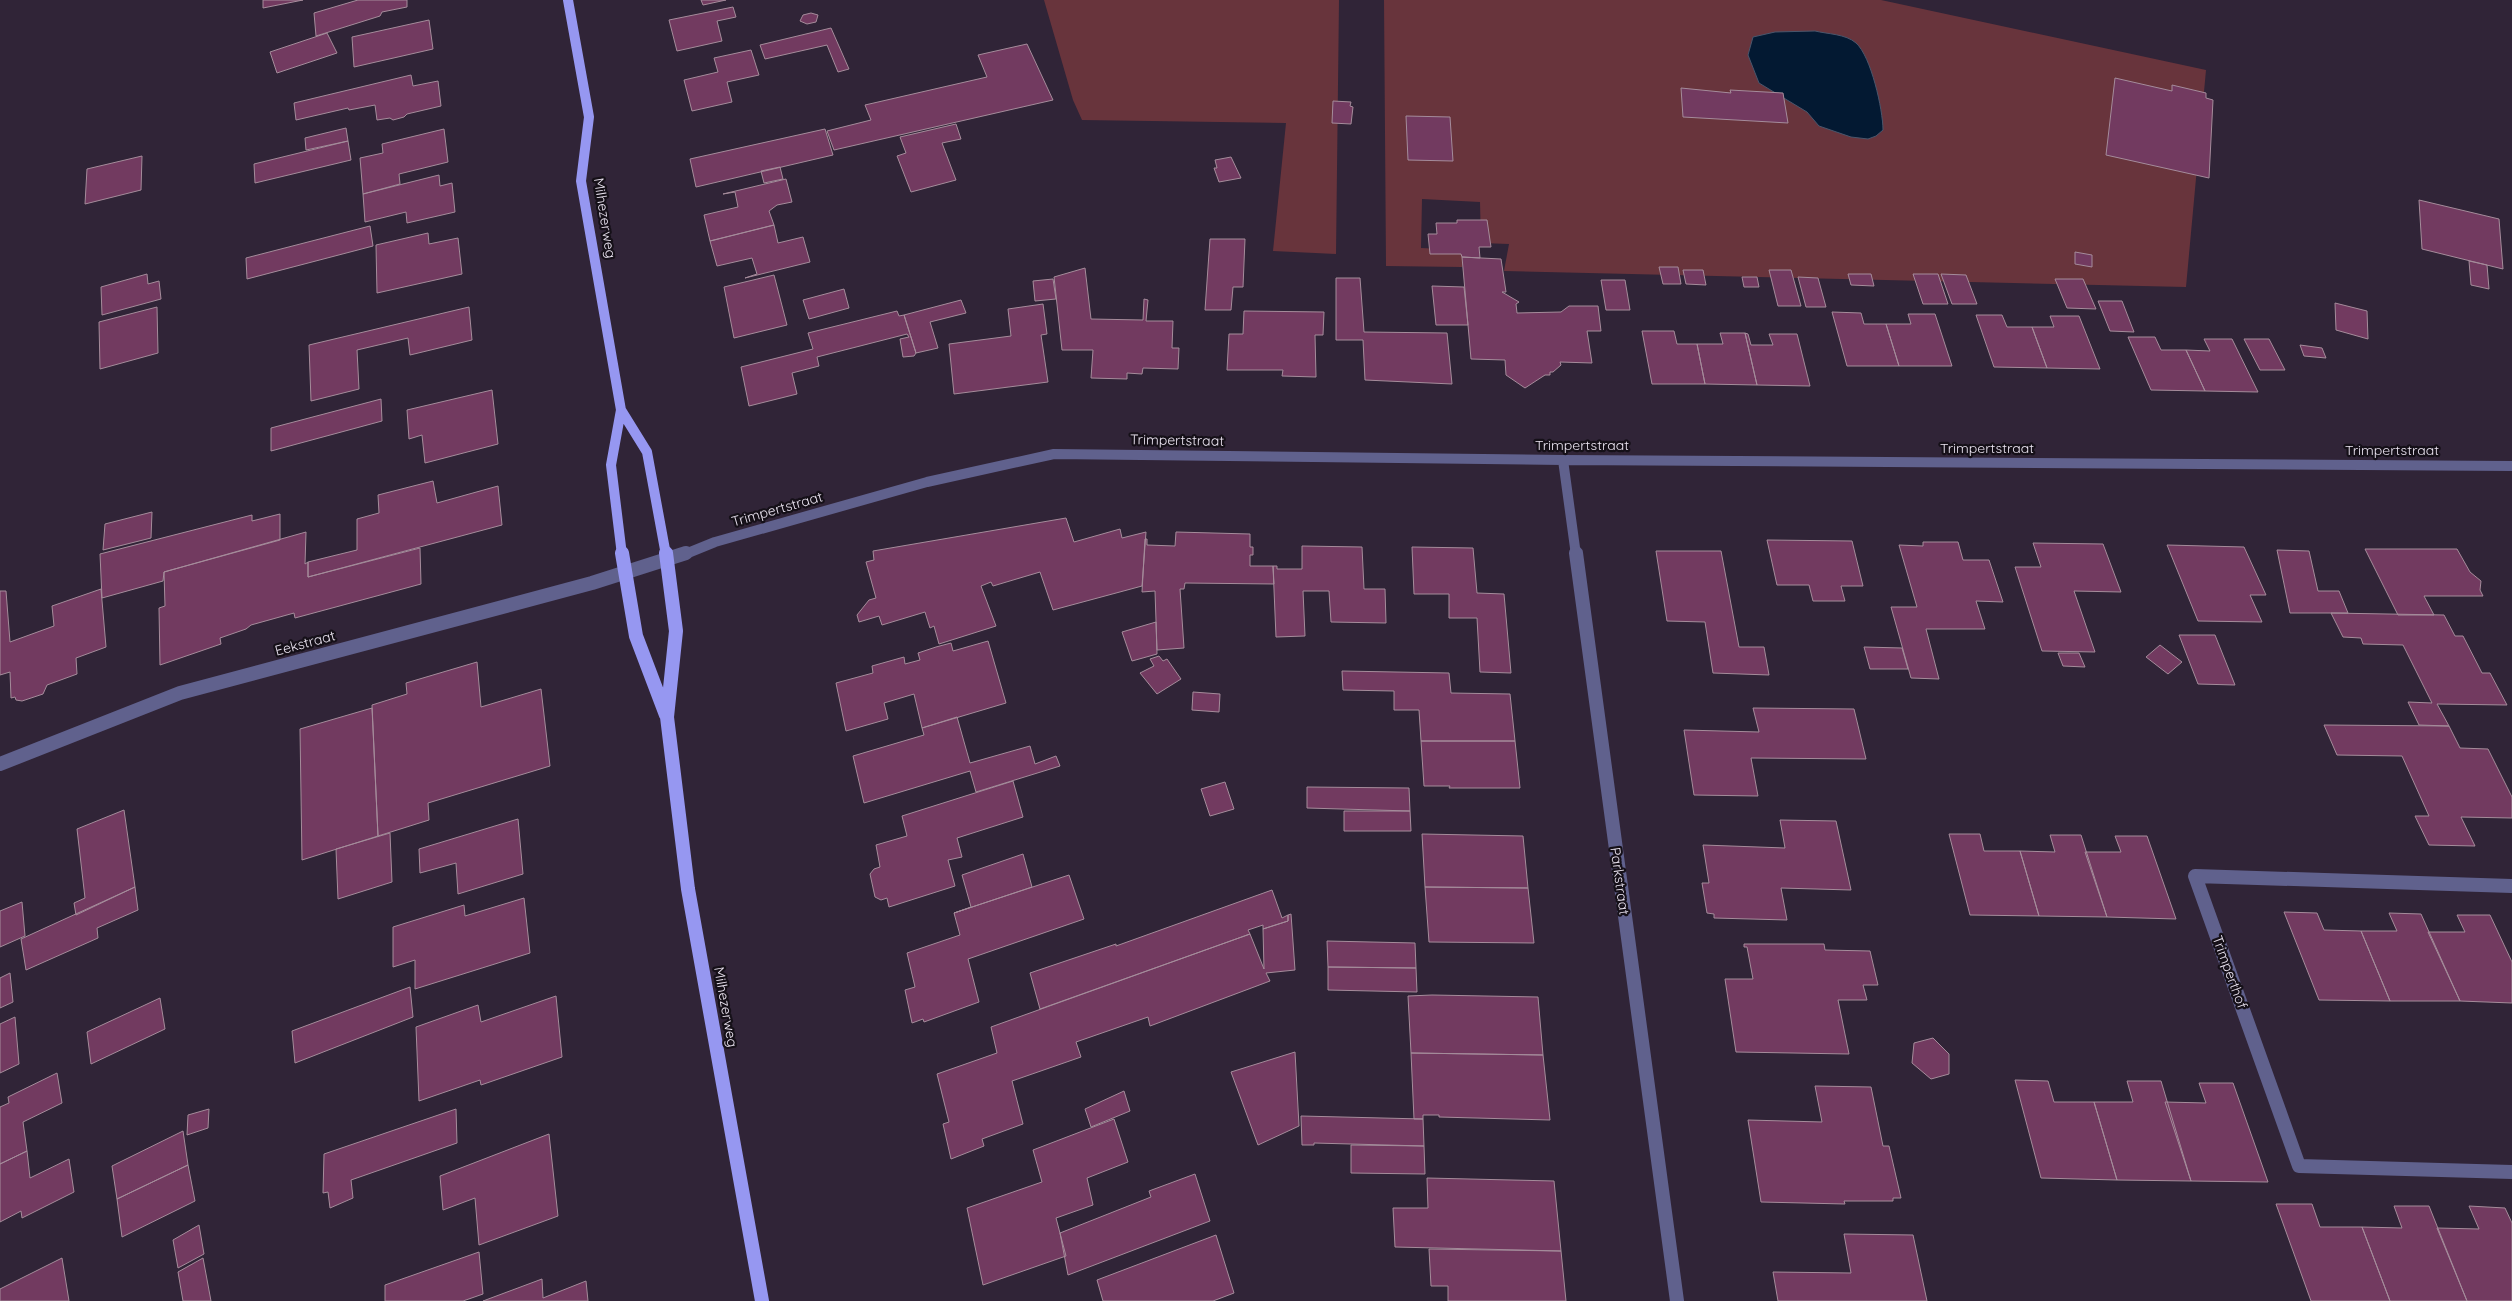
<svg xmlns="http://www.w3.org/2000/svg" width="2512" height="1301" font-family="Quicksand,sans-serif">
<rect width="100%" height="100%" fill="#302437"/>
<path fill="#68343c" d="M1044,0H1339L1336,254L1273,251L1286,123L1082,120L1073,100Z
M1384,0H1881L2206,70L2186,287L1504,271L1509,244L1481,243L1480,202L1422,199L1421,248L1464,250L1462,267L1386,266Z"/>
<path fill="#031932" stroke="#49566c" d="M1815,31C1827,34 1846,34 1856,43C1871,56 1883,110 1883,130L1876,136L1868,139L1851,137L1819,126L1807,112L1759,83L1748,55L1753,37L1775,32Z"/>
<path fill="#723a60" stroke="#a58c9b" d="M263,0H303L263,8Z
M358,0H407V7L382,12L380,16L316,36L314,13Z
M701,0H726L703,5Z
M733,7L736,17L717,21L722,41L677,51L669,20Z
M811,13L818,15L816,22L807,24L800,21L803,15Z
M429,20L433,49L354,67L352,37Z
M831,28L849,69L838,72L827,45L765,59L760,45Z
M327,33L337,53L277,73L270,52Z
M1027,44L1053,100L834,150L827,131L871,120L865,105L987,77L978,55Z
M751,50L759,75L727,82L732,102L692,111L684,80L718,72L714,58Z
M411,75L413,86L438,81L441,106L407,114L404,117L393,120L390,118L377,120L375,105L349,110L348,108L296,120L294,103Z
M2115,78L2172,91V85L2206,93V98L2213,100L2209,178L2106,155Z
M1681,88L1731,93L1730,90L1783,93L1788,123L1683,117Z
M1333,101L1351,102L1350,106L1353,107L1351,124L1332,123Z
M1406,116L1450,117L1453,161L1408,160Z
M956,124L961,139L942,143L956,180L911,192L897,156L906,153L900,137Z
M346,128L348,141L306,150L305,138Z
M444,129L448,162L399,174L400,184L363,194L360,158L383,153L382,144Z
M825,129L833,155L696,187L690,159Z
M348,141L351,160L255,183L254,164Z
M142,156L141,190L85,204L87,169Z
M1231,157L1241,178L1219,182L1214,168H1217L1215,160Z
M780,167L783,179L764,183L761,171Z
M439,175L440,186L452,183L455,212L407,223L406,212L365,222L363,194Z
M786,179L792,202L777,205L769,211L774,225L710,241L704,215L738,207L735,192L723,194Z
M2419,200L2499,219L2503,269L2422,249Z
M1457,220H1487L1491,247H1479L1480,258L1462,257L1461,254H1430L1428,234H1437L1436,223H1457Z
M774,225L778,243L803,237L810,262L745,278L757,274L752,258L717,266L710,241Z
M370,226L373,246L247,279L246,258Z
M428,233L429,244L458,238L462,274L377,293L376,245Z
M1210,239H1245L1243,287H1233L1231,310H1205Z
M2075,252L2092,255V267L2075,264Z
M1462,257L1501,259L1506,292H1502L1519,302L1516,304L1517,313L1561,312L1569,306H1598L1601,331H1587L1592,363L1560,362L1561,365L1553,372H1550V375H1545L1525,388L1506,375L1505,360L1471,359Z
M2469,261L2487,265L2489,289L2471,285Z
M1659,267H1678L1681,284H1663Z
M1085,268L1091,319L1143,320L1144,299L1148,300L1146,321H1173L1172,348H1179L1178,369L1143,368L1142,374L1127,373V379L1091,378L1093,350H1062L1054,277Z
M1683,270H1703L1706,285L1686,284Z
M1769,270H1791L1801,306H1778Z
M147,274L148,284L159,281L161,299L102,315L101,287Z
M1848,274H1871L1874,286L1851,285Z
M1913,274H1938L1948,304H1923Z
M1941,274L1966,275L1977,304H1952Z
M774,275L787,325L734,338L724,287Z
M1742,277H1757L1759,287H1744Z
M1798,277L1818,278L1826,307H1806Z
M1336,278H1360L1364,332L1447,333L1452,384L1365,380L1363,340H1336Z
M1053,279L1056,299L1035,301L1033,281Z
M2055,279H2083L2096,309L2067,308Z
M1601,280H1625L1630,310H1606Z
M1432,286L1464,287L1468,325H1436Z
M844,289L849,308L809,319L803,300Z
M961,300L966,313L930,322L938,348L916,353L904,315Z
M2098,301H2122L2134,332L2110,331Z
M2335,303L2367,311L2368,339L2336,330Z
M1043,304L1047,334L1041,335L1048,382L954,394L949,344L1011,336L1008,309Z
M157,307L158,353L100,369L99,322Z
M469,307L472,340L410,355L408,338L357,350L359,389L311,401L309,345Z
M897,311L899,316L904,315L916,353L914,356L903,357L900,339L909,337L907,334L817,357L819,366L792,373L797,394L749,406L741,367L813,349L808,333Z
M1244,311L1324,312L1323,335H1315L1316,377L1282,376L1283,370H1227L1229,334H1243Z
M1832,312L1861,313L1864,324H1886L1899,366H1847Z
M1908,314H1935L1952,366H1899L1886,324H1911Z
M1976,315H2002L2007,327H2032L2047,368L1994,367Z
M2050,316H2079L2100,369L2047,368L2032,327H2054Z
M1642,331H1674L1677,344H1697L1705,384H1652Z
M1720,333H1745L1757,385L1705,384L1697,344H1723Z
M1745,333L1748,334L1751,345H1773L1769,334H1797L1810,386L1757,385Z
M2128,337H2155L2161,350H2186L2205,391L2151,390Z
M2204,339H2232L2258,392L2205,391L2186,350L2210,351Z
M2244,339H2269L2285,370H2260Z
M2300,345L2322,348L2326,358L2304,356Z
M492,390L498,444L425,463L422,435L409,439L407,410Z
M381,399L382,421L271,451V428Z
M433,481L437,503L498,486L502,525L308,577V562L357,550V519L379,513L378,495Z
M152,512L151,538L103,550L105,524Z
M280,514V540L164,572L163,581L102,598L100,554L252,515V521Z
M1066,518L1074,542L1120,529L1122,538L1146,532L1142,586L1053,610L1040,572L993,586L991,582L981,586L996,626L939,644L934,626L930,628L925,612L882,625L879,616L859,622L857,615L869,600L876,598L866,562L874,560L873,551Z
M306,532L305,564L308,562V577L420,548L421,584L295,618L294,613L251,625L246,629L220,638L221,644L160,665L159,608L165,606L164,572Z
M1176,532L1250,534V547H1253V555H1250V566H1273L1274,584L1185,583L1184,589H1180L1184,648L1157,650L1155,591L1142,592L1145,539H1147V545L1175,546Z
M1767,540L1852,541L1863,586H1841L1845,601H1813L1809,585H1777Z
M1923,542H1958L1963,560H1989L2003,602L1976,601L1985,629H1926L1939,679L1911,678L1891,607H1917L1899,545L1923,546Z
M2033,543L2103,544L2121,592L2074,591L2095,652L2042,651L2015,567H2041Z
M2167,545L2244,547L2266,595H2250L2262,622L2198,621Z
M1302,546L1362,547L1364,589H1385L1386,623L1331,622L1329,591H1303L1305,636L1276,637L1273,566H1277V569H1302Z
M1412,547L1473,548L1477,593L1504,594L1511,673L1480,672L1477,618H1449V594H1414Z
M2365,549H2457L2470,572L2481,581L2480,590L2483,596H2424L2434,615H2398Z
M2277,550L2309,551L2318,591H2339L2348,613H2290Z
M1656,551H1721L1739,647H1764L1769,675L1713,673L1705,622L1667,621Z
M101,589L106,647L76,658L77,674L47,685L43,694L22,701L16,700L15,697L11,698L10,672L0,675V591H6L10,642L54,626L52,606Z
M2331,613L2444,615L2455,636H2463L2482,673H2490L2507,705L2437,704L2449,726L2419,725L2408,702L2432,703L2403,645L2363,644L2361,638L2343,637Z
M1156,622L1157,654L1132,661L1122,632Z
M2179,635H2215L2235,685L2198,684Z
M988,641L1006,703L922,728L914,694L884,703L888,719L846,731L836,683L873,673L872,666L904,657L905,664L920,660L918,653L936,647L951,643L953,651Z
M2160,645L2182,662L2168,674L2146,657Z
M1864,647L1902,648L1908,669H1870Z
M2058,653H2079L2085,667L2063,666Z
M1159,656L1163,661L1167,659L1181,679L1157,694L1140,673L1154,666L1150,659Z
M477,662L481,707L541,689L550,766L428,803L429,820L378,836L372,705L407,694L406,683Z
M1342,671L1449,673L1451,693L1510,694L1515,741H1421L1419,710H1394V691L1343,690Z
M1193,692L1220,694L1219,712L1192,710Z
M372,708L378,836L302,860L300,729Z
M1753,708L1854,709L1866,759L1751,758L1758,796L1694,795L1684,730L1759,732Z
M957,717L970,763L1030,746L1035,764L1056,756L1060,766L976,792L970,771L864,803L853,756L924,735L922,728Z
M2324,725L2449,726L2460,748L2488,749L2512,797V818L2461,817L2475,846L2429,845L2415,816H2429L2402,756L2337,755Z
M1421,741H1515L1520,788H1449L1450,786H1424Z
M1013,781L1023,817L957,838L962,857L948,860L955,886L889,907L887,898L881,900L875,897L870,874L874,869L880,867L876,845L907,836L902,816Z
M1225,782L1234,809L1210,816L1201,789Z
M1307,787L1409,788L1410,811L1307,808Z
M124,810L135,887L76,915L74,903L85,898L77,829Z
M1344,811H1410L1411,831H1344Z
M518,819L523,874L458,894L456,863L420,873L419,849Z
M1780,820L1836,821L1851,890L1781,888L1787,920L1714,918V914L1707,913L1702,883H1709L1703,845L1785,848Z
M390,833L392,882L338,899L336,849Z
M1422,834L1523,836L1528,888L1425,887Z
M1949,834H1980L1984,851H2020L2039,916L1970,915Z
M2050,835H2081L2107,917L2039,916L2020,851L2055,852Z
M2115,836H2147L2176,919L2107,917L2085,852H2121Z
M1023,854L1032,887L954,913L971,907L962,875Z
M1069,875L1084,919L968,959L979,1002L924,1022L923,1019L912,1023L905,990L915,987L907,953L960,935L954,913Z
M135,887L138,910L97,928L98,938L26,970L21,939Z
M1425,887L1528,888L1534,943L1429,942Z
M1272,890L1282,918L1288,915V921L1263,929V925L1248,930L1250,934L1040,1009L1030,973L1116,944V946Z
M524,898L530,953L415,989V960L393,967V927L464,905L465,916Z
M22,902L25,936L0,947V911Z
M2284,912L2317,913L2324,930L2361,931L2390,1001L2319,1000Z
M2389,913L2421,914L2460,1001H2390L2361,931H2397Z
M1291,914L1295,970L1266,973L1270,981L1150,1026L1148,1017L1076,1042L1081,1057L1012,1081L1023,1124L982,1139L984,1146L951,1159L943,1124L949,1122L937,1074L997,1053L991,1027L1250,934L1264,969L1263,929L1288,921V915Z
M2457,915H2490L2512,962V1003L2460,1001L2428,932H2465Z
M1327,941L1415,943L1416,968L1328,967Z
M1744,944H1824L1825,950L1870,951L1878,985H1863L1867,1000H1838L1849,1054L1736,1052L1725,979H1753L1747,947H1744Z
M1328,967L1416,968L1417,992L1328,990Z
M10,973L13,1002L0,1008V978Z
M410,987L413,1017L295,1063L292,1031Z
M1432,995L1538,997L1543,1055L1411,1053L1408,996Z
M556,996L562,1057L481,1085L480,1080L419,1101L416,1027L478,1005L481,1022Z
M160,998L165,1029L91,1064L87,1032Z
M15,1017L19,1064L0,1073V1024Z
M1933,1038L1949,1054V1074L1931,1079L1912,1063L1914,1043Z
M1295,1052L1299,1126L1258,1145L1231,1072Z
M1411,1053L1543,1055L1550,1120L1439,1117V1115H1423V1119H1414Z
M57,1073L62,1103L23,1122L27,1151L0,1164V1107L9,1103L8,1097Z
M2015,1080L2048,1081L2054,1102H2094L2117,1180L2041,1178Z
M2127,1081H2161L2191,1181L2117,1180L2094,1102H2133Z
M2199,1083H2233L2268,1182L2191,1181L2165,1102L2206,1103Z
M1815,1086L1871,1087L1883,1146H1889L1901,1198H1893V1201H1844L1845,1204L1761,1202L1748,1120L1822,1122Z
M1124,1091L1130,1111L1091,1127L1085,1109Z
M209,1109L208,1128L187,1135L188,1115Z
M456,1109L457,1143L351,1180L353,1198L330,1208L328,1192L323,1193L324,1154Z
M1301,1116L1423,1119L1424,1146L1314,1143V1145H1302Z
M1114,1119L1128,1162L1087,1178L1093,1205L1056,1218L1066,1256L983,1285L967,1208L1042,1182L1033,1150Z
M183,1131L188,1165L117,1199L112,1166Z
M549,1134L558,1216L479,1245L475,1198L443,1210L440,1176Z
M1351,1145L1424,1146L1425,1174L1351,1173Z
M27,1151L30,1178L69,1159L74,1192L22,1218L21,1211L0,1222V1164Z
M188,1165L195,1201L122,1237L117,1199Z
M1195,1174L1210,1221L1068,1275L1060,1233L1151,1197L1149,1191Z
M1427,1178L1554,1181L1561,1251L1395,1247L1393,1208H1428Z
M2276,1204H2312L2320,1227H2362L2390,1301H2311Z
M2394,1206H2429L2467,1301H2390L2362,1227L2402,1228Z
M2469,1206L2505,1208L2512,1223V1301H2467L2437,1228L2479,1229Z
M199,1225L204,1254L178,1268L173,1240Z
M1844,1234L1913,1235L1927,1301H1778L1773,1272L1851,1273Z
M1216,1235L1234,1293L1213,1301H1103L1097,1280Z
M1429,1249L1561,1251L1566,1301H1448V1286H1431Z
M479,1252L483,1294L463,1301H385V1285Z
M62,1258L69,1301H0V1289Z
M203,1258L211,1301H183L178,1272Z
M542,1279L543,1298L586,1281L588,1301H483Z"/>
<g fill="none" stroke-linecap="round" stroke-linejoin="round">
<path stroke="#60618d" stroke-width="10" d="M1563,460L1576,555
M683,555L715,542L927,482L1054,454L1563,460L2512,466"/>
<path stroke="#60618d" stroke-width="14" d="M1576,553L1677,1301
M0,764L180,693L592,583L686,553
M2512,886L2195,876L2299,1166L2512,1172"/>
<path stroke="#9697f1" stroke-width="10" d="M568,0L589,117L581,181L621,410L611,465L622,555
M621,410L647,452L666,555"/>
<path stroke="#9697f1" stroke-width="14" d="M622,553L636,636L666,715
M666,553L676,631L667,717L688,889L762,1301"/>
</g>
<g text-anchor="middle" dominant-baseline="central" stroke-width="4.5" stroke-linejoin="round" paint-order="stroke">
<g font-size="14" fill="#ede6f3" stroke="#151018">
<text transform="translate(605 218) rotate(81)">Milhezerweg</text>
<text transform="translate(1177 440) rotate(1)">Trimpertstraat</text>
<text x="1582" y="445">Trimpertstraat</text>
<text x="1987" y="448">Trimpertstraat</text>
<text x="2392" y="450">Trimpertstraat</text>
<text transform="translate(777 509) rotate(-16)">Trimpertstraat</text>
<text transform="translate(305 643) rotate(-15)">Eekstraat</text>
<text transform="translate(1620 881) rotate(82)">Parkstraat</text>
<text transform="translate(2230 972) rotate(70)">Trimperthof</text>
<text transform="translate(726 1007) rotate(80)">Milhezerweg</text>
</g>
</g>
</svg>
